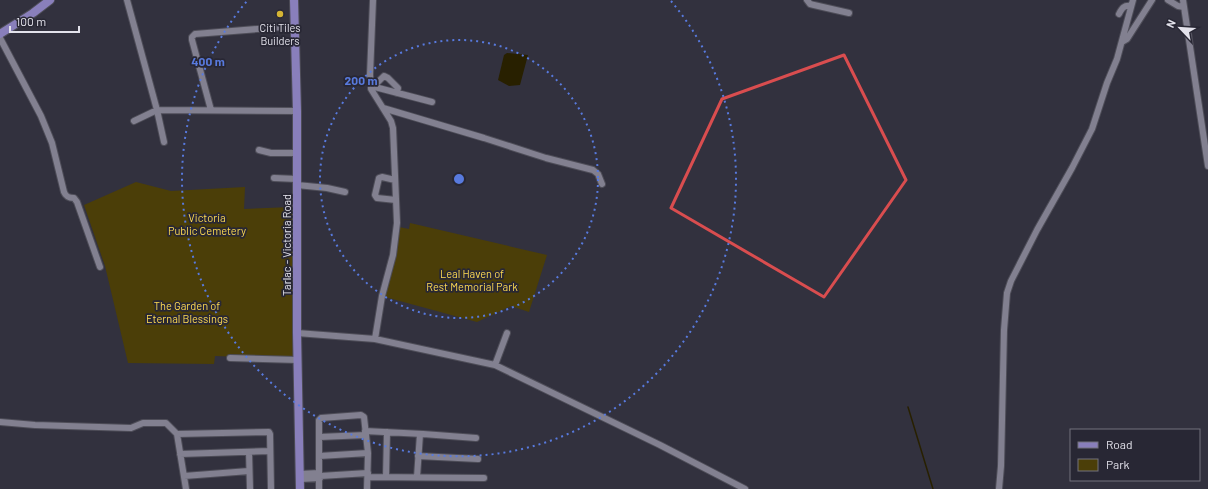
<svg xmlns="http://www.w3.org/2000/svg" width="1208" height="489" font-family="Barlow,sans-serif">
<rect width="100%" height="100%" fill="#32313e"/>
<path fill="#4b3e08" d="M136,182L171,191L245,187L244,209L292,207L294,242V359L215,356L214,364L128,363L105,266L84,205Z
M410,223L547,255L529,312L511,306L477,322L385,297L395,255L399,227L409,229Z"/>
<path fill="#282000" d="M507,53L528,55L520,85L509,86L498,80L504,55Z"/>
<g fill="none" stroke-linecap="round" stroke-linejoin="round">
<path stroke="#282000" stroke-width="1.5" d="M908,407L933,489"/>
<defs>
<path id="minor" d="M127,0L157,110L164,142
M373,0L370,75L371,86V89L391,121L393,128L397,223L393,255L382,296L375,339
M807,0L810,4L814,5L849,13
M1168,0L1178,6L1184,7
M1183,0L1208,166
M1119,14C1122,8 1124,5 1131,6
M0,38L41,116L52,143L64,192C66,197 69,198 74,198L77,202L100,267
M1122,42L1127,39L1152,0
M371,86L432,102
M374,87L377,83L384,76L388,78L398,88L397,93
M383,108L484,138L546,158L593,170L598,174L602,184
M211,110L192,40V37L195,34L295,26
M134,121L157,110L297,111
M259,150L271,153H297
M274,178L297,179
M395,180L382,177L379,178L375,195L377,198L396,200
M297,185L327,188L345,192
M297,333L375,339L495,365L660,445L745,489
M230,358L298,360
M495,365L507,333
M0,422L35,425L131,428L143,423H166L177,434L186,489
M365,431L423,434L476,438
M177,434L269,432L270,434L271,489
M319,437L366,435
M249,452L250,489
M180,454L270,451
M319,456L368,453
M418,456L478,459
M300,474L319,473
M184,476L249,471
M320,476L368,473
M368,477L484,478
M386,477L387,432
M417,477L420,434
M300,479L320,478
M319,489V420L321,418L361,415L364,417L368,453L367,489
M999,489L1001,466L1004,330L1007,293L1011,281L1037,230L1072,168L1092,129L1107,83L1117,59L1133,0"/>
<path id="major" d="M294,0L297,111V333L300,489
M0,34L33,13L50,0"/>
</defs>
<use href="#minor" stroke="#4e4d58" stroke-width="8"/>
<use href="#major" stroke="#4e4d58" stroke-width="10"/>
<use href="#minor" stroke="#828090" stroke-width="6"/>
<use href="#major" stroke="#897fbb" stroke-width="8"/>
</g>
<path fill="none" stroke="#d94d4f" stroke-width="3" stroke-linejoin="round" d="M844,55L906,180L824,297L671,208L722,99Z"/>
<g fill="none" stroke="#587ade" stroke-width="2" stroke-dasharray="2 4">
<circle cx="459" cy="179" r="139"/>
<path d="M671 1A277 277 0 1 1 247 1"/>
</g>
<circle fill="#d5b534" stroke="#282734" stroke-width="1.5" cx="280" cy="14" r="4"/>
<g text-anchor="middle" dominant-baseline="central" stroke-width="3.5" stroke-linejoin="round" paint-order="stroke">
<g font-size="11" fill="#e3e2eb" stroke="#282734">
<text x="280" y="27">Citi Tiles<tspan x="280" dy="13">Builders</tspan></text>
</g>
<g font-size="11" fill="#feda51" stroke="#282734">
<text x="207" y="217">Victoria<tspan x="207" dy="13">Public Cemetery</tspan></text>
<text x="472" y="273">Leal Haven of<tspan x="472" dy="13">Rest Memorial Park</tspan></text>
<text x="187" y="305">The Garden of<tspan x="187" dy="13">Eternal Blessings</tspan></text>
</g>
<g font-size="11" fill="#e3e2eb" stroke="#282734">
<text transform="translate(286 245) rotate(-90)">Tarlac - Victoria Road</text>
</g>
</g>
<circle cx="459" cy="179" r="6" fill="#587ade" stroke="#282734" stroke-width="2"/>
<g font-size="12" text-anchor="middle" font-weight="bold" fill="#587ade" stroke="#282734" stroke-width="3.5" stroke-linejoin="round" paint-order="stroke">
<text x="208" y="66">400 m</text>
<text x="361" y="85">200 m</text>
</g>
<rect x="1070" y="429" width="130" height="52" fill="#282734" stroke="#73727d"/>
<rect x="1078" y="442" width="20" height="6" fill="#897fbb" stroke="#73727d"/>
<text x="1106" y="449" font-size="12" fill="#e3e2eb">Road</text>
<rect x="1078" y="459" width="20" height="12" fill="#4b3e08" stroke="#73727d"/>
<text x="1106" y="469" font-size="12" fill="#e3e2eb">Park</text>
<g transform="translate(1180 28) rotate(295)" stroke="#282734" stroke-width="3" paint-order="stroke">
<path d="M0-3L7 15L0 10L-7 15Z" fill="#e3e2eb"/>
<text y="-6" font-size="11" font-weight="bold" text-anchor="middle" fill="#e3e2eb">N</text>
</g>
<path d="M10 26v6h69v-6" fill="none" stroke="#e3e2eb" stroke-width="2"/>
<text x="16" y="26" font-size="12" fill="#e3e2eb" stroke="#282734" stroke-width="3" paint-order="stroke">100 m</text>
</svg>
